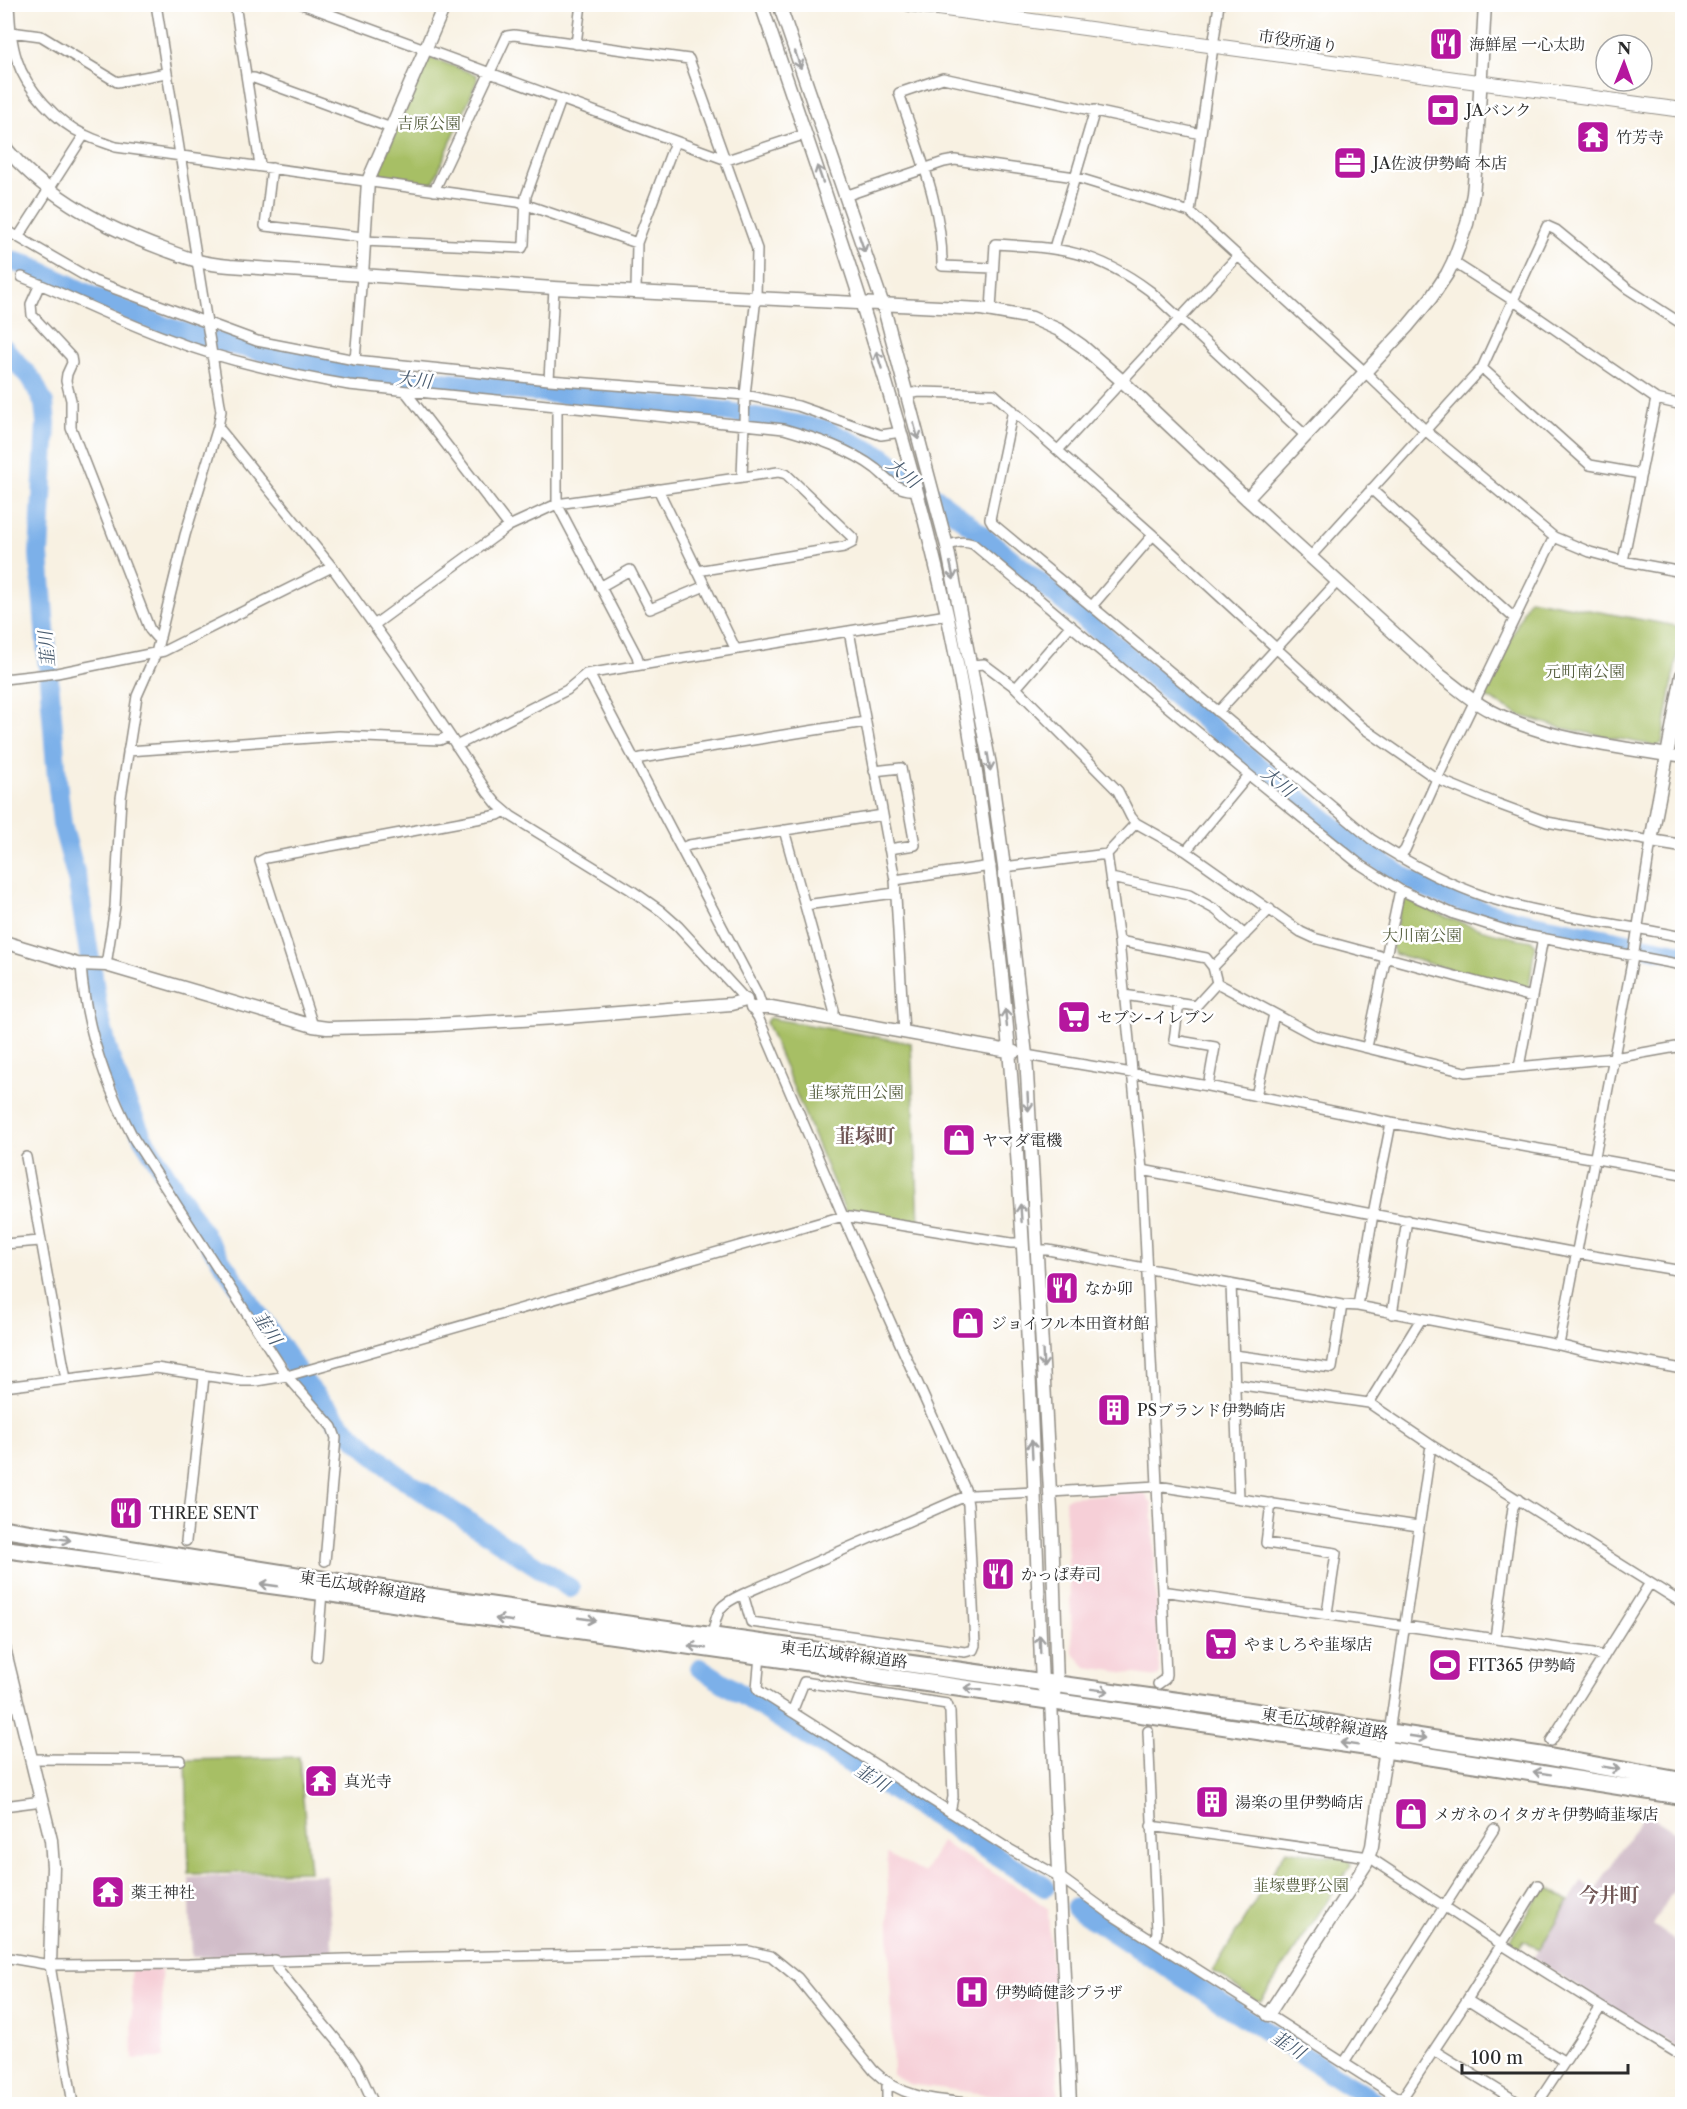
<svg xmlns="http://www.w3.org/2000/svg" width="1687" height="2109" font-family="'Libre Caslon Text','Noto Serif JP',serif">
<rect width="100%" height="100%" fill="#fff"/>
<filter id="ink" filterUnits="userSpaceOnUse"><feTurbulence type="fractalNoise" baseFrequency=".0167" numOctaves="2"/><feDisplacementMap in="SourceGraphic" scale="12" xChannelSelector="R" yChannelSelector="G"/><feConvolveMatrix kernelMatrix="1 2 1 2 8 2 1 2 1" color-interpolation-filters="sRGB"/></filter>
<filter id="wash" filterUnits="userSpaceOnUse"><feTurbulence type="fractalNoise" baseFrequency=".008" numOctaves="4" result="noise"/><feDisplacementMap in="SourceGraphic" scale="24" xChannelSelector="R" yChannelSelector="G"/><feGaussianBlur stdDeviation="1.35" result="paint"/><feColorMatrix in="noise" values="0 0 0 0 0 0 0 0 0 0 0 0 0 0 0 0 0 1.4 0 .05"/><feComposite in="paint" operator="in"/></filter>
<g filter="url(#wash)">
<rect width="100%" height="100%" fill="#f8f1e2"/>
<path fill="#f6cfd7" d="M1143,1492L1152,1503L1160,1674L1157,1677L1086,1667L1073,1653L1065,1500L1068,1497Z
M941,1842L1027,1893L1048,1909L1059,2104L909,2084L893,2075L887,1854L924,1873Z
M161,1969L164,2058L133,2059L131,1970Z"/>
<path fill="#d1bdc9" d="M1645,1813L1682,1836V1877L1652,1925L1682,1946V2051L1533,1958L1582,1882L1595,1890Z
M254,1874L326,1875L333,1955L192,1957L189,1878Z"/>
<path fill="#a7bf65" stroke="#697548" stroke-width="1.5" d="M432,58L477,75V81L434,181L431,184L379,177L377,174L428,59Z
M1529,599L1682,627L1662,743L1657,746L1561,728L1519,715L1486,697L1485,693Z
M1407,899C1449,920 1485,933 1532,941L1535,944L1529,988L1523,990L1395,954L1392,949L1401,901Z
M769,1018L911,1043L919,1224L846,1213L766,1022Z
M299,1757L310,1871L189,1874L186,1760Z
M1286,1850L1348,1859L1351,1865L1261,2001L1255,2000L1213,1971Z
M1545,1886L1569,1901L1539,1950L1524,1941L1519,1948L1512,1943L1511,1939Z"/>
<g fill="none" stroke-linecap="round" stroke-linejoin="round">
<path stroke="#7bb0e9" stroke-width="20" d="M4,259L30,266L92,296L164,326L218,342L256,350L344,372L723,411L824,429L883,457L960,517L1081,616L1257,765L1364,851L1403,876L1430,890L1486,912L1518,921L1682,954
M4,348L33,381L44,404L46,423L39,554L57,779L62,824L78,883L90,960
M92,969L98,1012L110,1058L126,1101L143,1138L207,1240L306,1384L341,1425L396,1474L570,1588
M700,1668L1045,1887
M1076,1908L1378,2104"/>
</g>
</g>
<g filter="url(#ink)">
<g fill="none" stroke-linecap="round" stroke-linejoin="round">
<defs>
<path id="street" d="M9,4C10,23 11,42 17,60C26,89 58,123 85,135C95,140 106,143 116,147L518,202L637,243
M235,4L260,165
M302,4L727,160L806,134
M1679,4L1682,5
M11,32L41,36L117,82L166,73
M576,44L581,4
M247,78H254L391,128
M272,168L265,226L363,237
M434,191L507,36L514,35L689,59L757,249L756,297L745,395L742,477
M845,196L944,162L955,160L1075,177L1190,212L1366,373L1426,431L1554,537L1590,552L1623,561L1682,572
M1190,212L1219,4
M4,229L94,281L257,341L355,360L549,380L745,395L798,406L881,435L901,432
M19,236L84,135
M363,241L522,248L524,244L526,196L561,100
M1054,248L1095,110
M1453,262L1514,301L1656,399L1682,405
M993,268L942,266C943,207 917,148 899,93L943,78L1201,134
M22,277C70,296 117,320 166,338C222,360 290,375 349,385L784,429C815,438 850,449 876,469C889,480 898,492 916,490
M40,284L31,304L32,315L71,357L72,363L67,374L66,381L71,400V428L150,630L156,637L160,638
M636,291L637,243L675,142
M991,310L995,244C1060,248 1095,250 1150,291L1306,436
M355,360L362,275
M1482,368L1590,465L1641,474
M549,380L554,288
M405,391L509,526L557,504V407
M905,394L920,392L994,394L1153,535L1362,727L1437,779L1498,804L1547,822L1651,841L1634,952L1559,1345
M1013,410L990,519L993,524L1371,839C1408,863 1447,884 1489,898C1552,917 1619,923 1682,937
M218,427L332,567L404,667L488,793L497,804L511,816L631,890L661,911L678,926L746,1000L758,1017L843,1216L965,1489L968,1505L975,1645L973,1650L965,1652L751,1622L743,1594
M1058,450L1238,256
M658,489L735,648
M1371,489L1514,618
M947,546C957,542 963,541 973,544L1249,775L1358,863L1400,890L1454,914L1515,933L1682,965
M1311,556L1482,368L1547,226L1556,230L1628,289L1682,324
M1623,561L1656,399
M600,587L630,570L650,609L705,586
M1092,606L1153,535
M374,625L509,526
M849,631L895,880L904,1033
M639,664L637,656L557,504L778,472L786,474L853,538L852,543L844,547L697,571
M972,665L984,664L1016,688L1118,791L1131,817L1136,823L1186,851L1301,932L1314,938L1532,997
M586,674L592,679L758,995L762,1007
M4,679L57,673L164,651L332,567
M1016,688L1071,625
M1218,712L1338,581
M456,746L567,690L586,674L947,615
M128,751L339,736L440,740L449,736
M1667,755L1682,757
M636,761L641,758L865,722
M874,771L901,768L915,845L889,849
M784,830L834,1010V1019
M682,848L689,845L883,815
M1186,851L1249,775
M1107,854L1119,941L1142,1170L1166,1674L1165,1679L1158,1684
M1399,857L1405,850L1437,779L1554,537
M1004,867L1107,854L1136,823
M1111,878L1189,895L1216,910L1245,935
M895,880L991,866
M805,905L895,893
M1119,941L1206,958L1213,967L1217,983L1314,1035L1465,1072L1614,1058L1682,1046
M81,965C85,1025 106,1086 134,1139L287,1376L332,1427L336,1438L325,1561
M106,965L115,907L121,798L137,696L156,653L185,535L218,427L221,411L156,4
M1213,967L1270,909
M1124,995L1196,1006L1217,983
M1179,1003L1174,1040L1215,1047L1208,1086
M313,1026L260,861L266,858L498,815L505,811
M1367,1047L1400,890
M1026,1055L1208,1086L1391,1123L1682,1174
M1519,1067L1543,938
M1256,1096L1274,1014
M26,1157L66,1379
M1142,1170L1576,1253L1682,1271
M4,1244L40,1241
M1037,1250H1048L1342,1305L1358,1306L1559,1345L1583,1351L1682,1369
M1231,1284L1239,1498
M1358,1306L1373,1214L1391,1123
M1392,1314L1407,1220
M1234,1355L1332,1368L1342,1305
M1235,1384L1369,1403L1431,1445L1682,1603
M4,1387L156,1368L242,1381H256L287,1376L843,1216L1011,1243H1023
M1369,1403L1421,1319
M1050,1492L1157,1486L1418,1526
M1271,1503L1266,1543L1336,1553L1327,1613
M186,1541L204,1377
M1162,1591L1593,1653L1604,1657
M712,1636C718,1609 717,1606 743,1594L959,1499L972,1495L1034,1492
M1495,1638L1513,1507L1518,1499
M760,1656L757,1688L759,1691L1009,1849L1060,1877L1112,1915L1408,2104
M317,1657L322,1592
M792,1712L804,1682L947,1704L950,1712L953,1797L950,1812
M1148,1731L1157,1932L1155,1942
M1389,1733L1431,1445
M1551,1741L1650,1583
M30,1759L180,1760
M4,1806L42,1801
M1151,1826L1369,1857L1501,1944L1601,2007L1682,2056
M4,1957L50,1965L189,1964L345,1959L749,1951L771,1956L798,1978L874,2071C903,2100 939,2100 978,2104
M274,1960L277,1968L349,2055L357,2067L374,2104
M50,1965L73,2104
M1467,2000L1565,2062
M1435,2051L1521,2104
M1344,2063L1494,1829
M887,2083V2104
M1399,2103L1467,2000L1538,1885
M1537,2104L1601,2007"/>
<path id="secondary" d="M761,4C830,206 901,406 947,614C973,733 989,854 1002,975C1025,1203 1032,1433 1041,1662L1042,1683L1045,1689
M779,4L883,305L947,546L990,765L1004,867L1026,1055L1052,1528L1057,1685L1051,1701L1052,1722L1070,2104
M4,146C45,196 103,227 163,249C174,253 186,258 198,261C208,264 219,265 230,266L554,288L981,309L1032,318L1059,330L1082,346L1121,380L1247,499L1440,675C1456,687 1471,701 1489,710C1544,739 1607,745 1667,755
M362,275L368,181L445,4
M1247,499L1407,327L1431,298L1447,274L1453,262L1467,224L1473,194L1476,162L1485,4
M1682,675L1651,841L1682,846
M4,942L77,964L106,965L313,1026L327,1028L419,1026L555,1018L731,1004L746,1000
M752,1008H771L1014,1052
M4,1648L51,1840L53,1867L50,1965
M1268,2015L1366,1864L1372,1846L1387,1741"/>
<path id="primary" d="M909,4L1682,110"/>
<path id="highway" d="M4,1529L452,1600L1250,1711L1544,1756L1682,1781
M4,1549L322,1592L451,1612L811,1663L885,1677L1402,1752L1682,1796"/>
</defs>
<use href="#street" stroke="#928e86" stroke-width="12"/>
<use href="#secondary" stroke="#928e86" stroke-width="15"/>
<use href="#primary" stroke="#928e86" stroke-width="16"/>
<use href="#highway" stroke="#928e86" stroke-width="20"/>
<use href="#street" stroke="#fff" stroke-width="9"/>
<use href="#secondary" stroke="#fff" stroke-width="12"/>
<use href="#primary" stroke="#fff" stroke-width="14"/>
<use href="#highway" stroke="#fff" stroke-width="16"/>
</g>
<defs><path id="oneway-shaft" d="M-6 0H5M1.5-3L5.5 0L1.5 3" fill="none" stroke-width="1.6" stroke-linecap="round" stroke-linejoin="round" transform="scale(1.5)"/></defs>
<g stroke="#a0a0a0">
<use href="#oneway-shaft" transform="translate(798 60) rotate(71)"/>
<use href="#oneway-shaft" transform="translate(820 174) rotate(-109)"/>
<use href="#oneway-shaft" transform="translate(862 244) rotate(71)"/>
<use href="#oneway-shaft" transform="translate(879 360) rotate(-107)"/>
<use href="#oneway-shaft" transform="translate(916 431) rotate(74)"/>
<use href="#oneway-shaft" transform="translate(952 571) rotate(78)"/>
<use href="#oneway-shaft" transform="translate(989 762) rotate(81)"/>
<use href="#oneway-shaft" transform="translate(1006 1018) rotate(-96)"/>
<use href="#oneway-shaft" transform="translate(1028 1102) rotate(87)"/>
<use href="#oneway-shaft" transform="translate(1021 1213) rotate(-94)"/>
<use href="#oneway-shaft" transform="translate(1043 1359) rotate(87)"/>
<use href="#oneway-shaft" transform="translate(1032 1449) rotate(-93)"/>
<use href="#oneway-shaft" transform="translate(62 1539) rotate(9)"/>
<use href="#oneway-shaft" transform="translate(269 1585) rotate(-172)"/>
<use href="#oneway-shaft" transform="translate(587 1619) rotate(8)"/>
<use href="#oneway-shaft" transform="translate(504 1620) rotate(-172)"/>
<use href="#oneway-shaft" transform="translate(1040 1644) rotate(-92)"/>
<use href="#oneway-shaft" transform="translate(697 1647) rotate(-172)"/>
<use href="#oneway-shaft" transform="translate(973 1689) rotate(-172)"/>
<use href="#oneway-shaft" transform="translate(1100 1690) rotate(7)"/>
<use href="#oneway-shaft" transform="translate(1418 1737) rotate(8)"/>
<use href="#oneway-shaft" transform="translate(1349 1744) rotate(-172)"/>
<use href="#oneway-shaft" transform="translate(1611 1768) rotate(10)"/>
<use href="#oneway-shaft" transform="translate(1542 1773) rotate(-171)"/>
</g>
</g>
<defs>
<symbol id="restaurant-square" viewBox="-11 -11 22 22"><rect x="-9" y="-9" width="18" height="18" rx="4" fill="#b5179e" stroke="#fff"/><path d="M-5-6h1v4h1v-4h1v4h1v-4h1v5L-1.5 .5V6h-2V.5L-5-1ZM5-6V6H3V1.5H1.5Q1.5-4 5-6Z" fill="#fff"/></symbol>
<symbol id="bank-square" viewBox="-11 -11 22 22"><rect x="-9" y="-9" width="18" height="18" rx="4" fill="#b5179e" stroke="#fff"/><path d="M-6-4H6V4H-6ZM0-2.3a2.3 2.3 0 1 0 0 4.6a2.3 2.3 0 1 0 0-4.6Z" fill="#fff"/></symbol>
<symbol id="temple-square" viewBox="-11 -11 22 22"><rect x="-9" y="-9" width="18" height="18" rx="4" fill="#b5179e" stroke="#fff"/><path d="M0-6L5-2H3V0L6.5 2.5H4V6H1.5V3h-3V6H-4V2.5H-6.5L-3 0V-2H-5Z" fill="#fff"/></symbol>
<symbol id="office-square" viewBox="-11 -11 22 22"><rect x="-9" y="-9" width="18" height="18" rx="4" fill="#b5179e" stroke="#fff"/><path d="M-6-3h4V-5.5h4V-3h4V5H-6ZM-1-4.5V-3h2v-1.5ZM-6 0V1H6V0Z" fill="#fff"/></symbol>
<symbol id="supermarket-square" viewBox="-11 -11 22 22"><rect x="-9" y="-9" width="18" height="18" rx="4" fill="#b5179e" stroke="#fff"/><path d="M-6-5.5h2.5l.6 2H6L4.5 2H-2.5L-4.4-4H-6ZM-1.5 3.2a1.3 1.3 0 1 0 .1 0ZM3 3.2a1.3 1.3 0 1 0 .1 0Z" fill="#fff"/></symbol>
<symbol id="shop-square" viewBox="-11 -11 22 22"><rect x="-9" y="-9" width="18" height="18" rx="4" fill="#b5179e" stroke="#fff"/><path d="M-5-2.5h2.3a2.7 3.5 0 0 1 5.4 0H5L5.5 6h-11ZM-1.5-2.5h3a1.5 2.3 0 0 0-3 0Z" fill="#fff"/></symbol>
<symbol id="building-square" viewBox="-11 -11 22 22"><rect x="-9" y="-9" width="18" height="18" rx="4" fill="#b5179e" stroke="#fff"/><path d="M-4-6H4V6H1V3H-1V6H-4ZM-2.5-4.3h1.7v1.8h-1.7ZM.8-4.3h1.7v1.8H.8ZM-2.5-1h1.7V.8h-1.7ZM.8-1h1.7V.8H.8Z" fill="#fff"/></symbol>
<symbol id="stadium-square" viewBox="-11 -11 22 22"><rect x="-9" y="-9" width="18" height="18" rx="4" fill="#b5179e" stroke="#fff"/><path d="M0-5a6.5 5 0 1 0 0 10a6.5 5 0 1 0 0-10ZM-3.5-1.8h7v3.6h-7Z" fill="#fff"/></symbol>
<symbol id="hospital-square" viewBox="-11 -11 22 22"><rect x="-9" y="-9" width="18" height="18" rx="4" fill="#b5179e" stroke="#fff"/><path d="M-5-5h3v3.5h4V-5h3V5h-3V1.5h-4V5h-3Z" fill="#fff"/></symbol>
</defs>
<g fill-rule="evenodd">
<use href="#restaurant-square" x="1427" y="25" width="38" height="38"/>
<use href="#bank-square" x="1424" y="91" width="38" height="38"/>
<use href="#temple-square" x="1574" y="118" width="38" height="38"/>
<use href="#office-square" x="1331" y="144" width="38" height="38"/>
<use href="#supermarket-square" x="1055" y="998" width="38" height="38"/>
<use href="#shop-square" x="940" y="1121" width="38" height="38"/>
<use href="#restaurant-square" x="1043" y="1269" width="38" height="38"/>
<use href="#shop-square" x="949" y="1304" width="38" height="38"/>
<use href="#building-square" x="1095" y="1391" width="38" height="38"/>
<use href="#restaurant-square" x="107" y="1494" width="38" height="38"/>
<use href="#restaurant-square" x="979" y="1555" width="38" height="38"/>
<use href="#supermarket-square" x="1202" y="1625" width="38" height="38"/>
<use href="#stadium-square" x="1426" y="1646" width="38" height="38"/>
<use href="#temple-square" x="302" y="1762" width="38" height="38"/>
<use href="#building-square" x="1193" y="1783" width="38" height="38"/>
<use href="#shop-square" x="1392" y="1795" width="38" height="38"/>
<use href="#temple-square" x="89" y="1873" width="38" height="38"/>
<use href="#hospital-square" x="953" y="1973" width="38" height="38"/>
</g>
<g text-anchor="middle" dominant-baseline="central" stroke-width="5" stroke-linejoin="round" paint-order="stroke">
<g font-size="16" fill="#2b2b2b" stroke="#fff">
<text transform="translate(1298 41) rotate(8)">市役所通り</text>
<text transform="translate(363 1586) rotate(9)">東毛広域幹線道路</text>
<text transform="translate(844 1654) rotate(7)">東毛広域幹線道路</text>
<text transform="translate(1325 1723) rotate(9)">東毛広域幹線道路</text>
</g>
<g font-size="16" fill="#2b2b2b" stroke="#fff" text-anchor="start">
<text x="1469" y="44">海鮮屋 一心太助</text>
<text x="1466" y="110">JAバンク</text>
<text x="1616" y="137">竹芳寺</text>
<text x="1373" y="163">JA佐波伊勢崎 本店</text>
<text x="1097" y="1017">セブン-イレブン</text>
<text x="982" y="1140">ヤマダ電機</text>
<text x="1085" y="1288">なか卯</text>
<text x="991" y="1323">ジョイフル本田資材館</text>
<text x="1137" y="1410">PSブランド伊勢崎店</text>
<text x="149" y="1513">THREE SENT</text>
<text x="1021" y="1574">かっぱ寿司</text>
<text x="1244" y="1644">やましろや韮塚店</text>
<text x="1468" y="1665">FIT365 伊勢崎</text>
<text x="344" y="1781">真光寺</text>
<text x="1235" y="1802">湯楽の里伊勢崎店</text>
<text x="1434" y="1814">メガネのイタガキ伊勢崎韮塚店</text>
<text x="131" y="1892">薬王神社</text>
<text x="995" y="1992">伊勢崎健診プラザ</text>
</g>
<g font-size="16" fill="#565f3f" stroke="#fff">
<text x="429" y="123">吉原公園</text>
<text x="1585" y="671">元町南公園</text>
<text x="1422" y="935">大川南公園</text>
<text x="856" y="1092">韮塚荒田公園</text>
<text x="1301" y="1885">韮塚豊野公園</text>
</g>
<g font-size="18" font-style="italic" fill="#475a6e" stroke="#fff">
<text transform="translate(414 380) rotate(6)">大川</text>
<text transform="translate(903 473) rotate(39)">大川</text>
<text transform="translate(47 649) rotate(-95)">韮川</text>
<text transform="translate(1278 782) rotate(39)">大川</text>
<text transform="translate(267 1328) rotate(56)">韮川</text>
<text transform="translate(872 1778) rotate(32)">韮川</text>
<text transform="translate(1288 2045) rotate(33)">韮川</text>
</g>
<g font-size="20" font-weight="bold" fill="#715756" stroke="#fff">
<text x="865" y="1136">韮塚町</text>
<text x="1609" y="1895">今井町</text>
</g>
</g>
<rect width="1687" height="2109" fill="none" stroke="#fff" stroke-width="24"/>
<g transform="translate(1624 63) rotate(1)"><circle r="28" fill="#ffffff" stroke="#aaaaaa" stroke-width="1.5"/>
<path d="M0-4.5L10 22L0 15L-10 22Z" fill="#b5179e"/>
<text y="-9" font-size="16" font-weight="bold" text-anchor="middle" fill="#2b2b2b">N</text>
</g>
<path d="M1462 2064v9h166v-9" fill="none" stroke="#2b2b2b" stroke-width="3"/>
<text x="1471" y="2064" font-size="18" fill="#2b2b2b" stroke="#ffffff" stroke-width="4.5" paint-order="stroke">100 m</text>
</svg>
